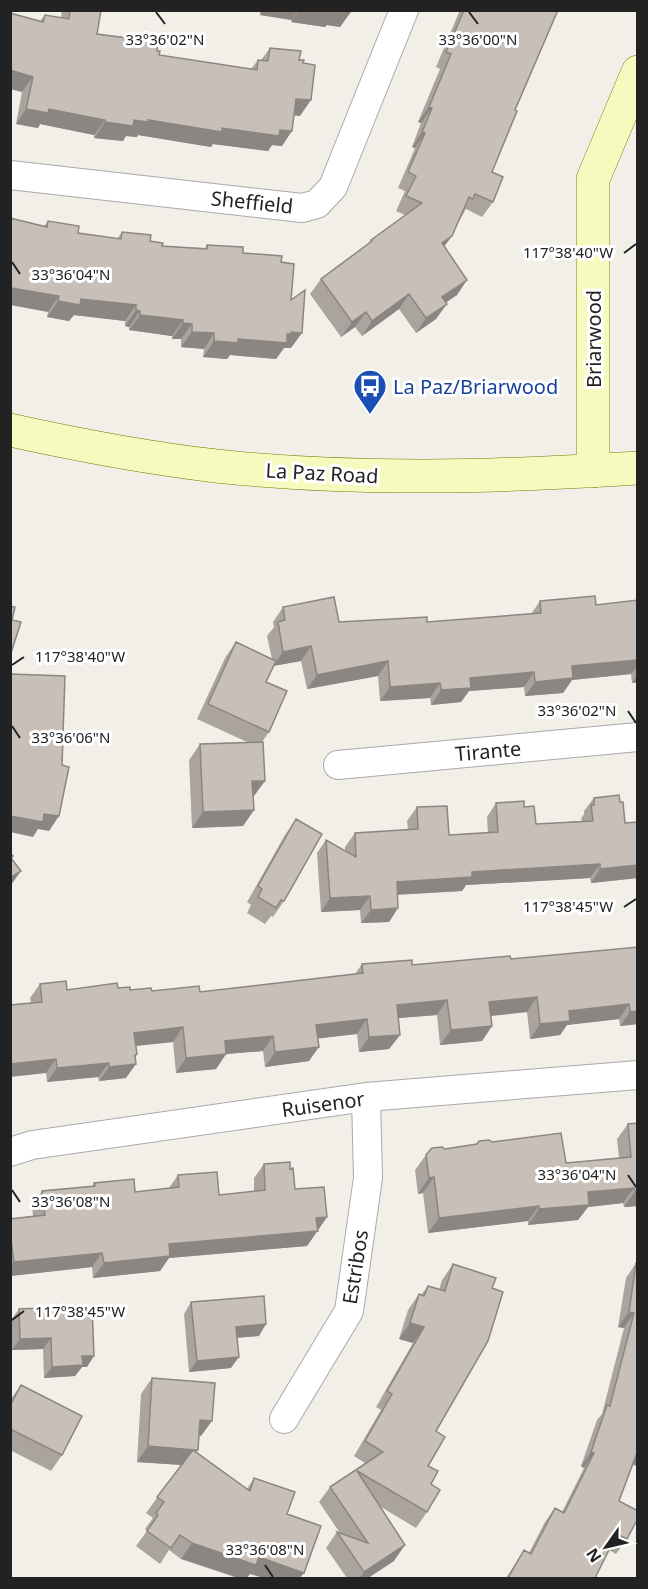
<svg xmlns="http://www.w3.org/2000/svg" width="648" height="1589" font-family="'Noto Sans',sans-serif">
<rect width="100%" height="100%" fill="#f2efe9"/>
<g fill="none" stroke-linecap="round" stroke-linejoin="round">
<defs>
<path id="street" d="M10,175L302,208L317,204L333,187L404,10
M338,765L638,737
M10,1152L32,1145L366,1097L638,1075
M284,1419L349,1311L368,1178L366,1097"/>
<path id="secondary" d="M10,430C78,445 147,458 216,466C356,481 497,477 638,468
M593,471V179L638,72"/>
</defs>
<use href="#street" stroke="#a9a9a9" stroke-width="30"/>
<use href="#secondary" stroke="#707d05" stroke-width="34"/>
<use href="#street" stroke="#fff" stroke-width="28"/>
<use href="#secondary" stroke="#f7fabf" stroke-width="33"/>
</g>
<path fill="#aba49e" d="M62,10H101L97,34L157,51L159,55L251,69L258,60H261L270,48L299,60L300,116L294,115L282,146L272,145L268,151L213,144L211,147L138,135L137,137L126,136L123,141L94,138V135L40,124L38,128L16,124L22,92L40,21L45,15L61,18Z
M260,10H351L340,27L327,25L325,27L291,22L292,20L260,15Z
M460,10H558L515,110L492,172L493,202L482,217L466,209L444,247L457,295L446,302L436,319L416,333L399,309L362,336L355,327L341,337L310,294L321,279L367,245L371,240L405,215L396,211L405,191L398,188L415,148L412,147L421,123L418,122L440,69L436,67Z
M48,221L78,233L117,239L122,232L162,246L205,248L207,245L281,262L291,300V348H284L276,359L230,355L227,359L203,357L204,349L181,347V339H172V336L129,330V327L125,326V321L74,315L69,321L47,317L48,312L44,226Z
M638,600V682L632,683L631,674L572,680L563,693L525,696L524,687L469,691L461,702L431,705L430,698L380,701L378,676L307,689L301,661L273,666L266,682L269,732L262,742L254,796H253L254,810L243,826L192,828L189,760L200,744L247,742L197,719L225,658L236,642L272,659L267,636L274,627L273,622L283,607L339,622H427L531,614L540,601L596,605Z
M594,798L620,802L625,823L638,822V878L591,883L590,878L466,885L462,891L398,895V908L389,922L361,923L360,910L321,912L317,853L326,840L345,851V847L355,833L408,830L407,821L417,807L449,835L488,833L487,817L496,803L524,807L536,824L582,821L581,819L584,814V811Z
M296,819L284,901L273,917L271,916L265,924L247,913L251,905L247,902L285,835Z
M638,947V1024L620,1026L619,1019L567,1025L560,1035L530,1039L527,1012L491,1016L492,1026L482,1041L440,1045L437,1015L398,1018L400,1035L389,1049L359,1052L357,1034L318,1038L309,1061L265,1067L263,1051L226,1054L216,1069L176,1073L173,1042L136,1046L137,1054L126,1078L99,1081L98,1077L47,1082L46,1073L30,998L40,984L67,990L118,988L130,990L200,992L355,974L362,964L412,965L511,959Z
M638,1123V1206L624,1207L623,1203L588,1207L578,1220L528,1225V1221L428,1233L423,1193L418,1194L415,1170L426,1155L445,1149L492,1142L566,1163L619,1158L617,1139L628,1124Z
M264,1164L290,1169L295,1189L327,1217L307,1246L169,1258L160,1271L93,1278L92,1267L10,1276V1219L33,1216L32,1206L42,1191L92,1187L94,1183L135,1192L169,1188L178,1175L219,1195L254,1191V1178Z
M636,1263H638V1466L632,1465L619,1501L627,1539L616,1554L609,1550L595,1578H506L524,1550L529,1553L545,1522L555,1508L562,1512L584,1468L581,1466L597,1420L602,1414L624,1328L618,1327L626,1278Z
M453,1264L436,1431L428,1466L431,1484L427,1512L416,1528L381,1507L394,1561L368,1578H347L326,1548L337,1532L340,1533L319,1502L330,1487L365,1463L354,1456L381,1410L376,1407L413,1343L399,1339L408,1310L419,1294L421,1295L428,1286L439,1290L442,1280Z
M191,1302L259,1336L237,1338L231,1368L189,1372L184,1314Z
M19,1309L87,1367H82L75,1376L44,1378L43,1349L12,1350L11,1320Z
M152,1378L201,1436H199L197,1452L247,1489L254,1478L250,1574L181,1559L169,1550L160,1564L136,1546L147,1531L145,1529L153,1518L146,1513L181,1465L137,1462L141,1394Z
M21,1385L62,1455L51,1471L10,1450V1400Z"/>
<path fill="#8b8681" d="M263,10H298L292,20L260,15Z
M299,10H336L351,12L340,27L327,25L325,27L291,22Z
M10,70L33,77L22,92L10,89Z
M296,99L311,100L300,116L285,114Z
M429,107L432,108L421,123L418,122Z
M26,109H49L105,120L94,135L40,124L38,128L16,124Z
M148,120L222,128L280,130L292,131L282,146L272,145L268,151L213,144L211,147L138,135L137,137L126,136L123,141L94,138L105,122Z
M422,132L425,133L415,148L412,147Z
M452,236L441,251L442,243Z
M467,280L457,295L432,312L442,297Z
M12,288L59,296L48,312L10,305V291Z
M409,294L399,309L362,336L372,321Z
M81,299L136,305L125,321L74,315L69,321L47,317L58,301Z
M447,304L436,319L416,333L426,318Z
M136,310L140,311L129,327L125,326Z
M366,312L355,327L341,337L352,322Z
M140,315L183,320L172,336L129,330Z
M183,323L192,324L181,339H172Z
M192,332L214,333L204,349L181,347Z
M291,332L302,333L291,348H284L276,359L230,355L227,359L203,357L214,341L287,334Z
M311,646L301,661L273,666L283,652Z
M638,660V665L631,674L572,680L563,693L525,696L535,682L572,666Z
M388,661L378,676L307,689L317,675Z
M534,672L524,687L469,691L461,702L431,705L441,690L470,678Z
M638,675V682L632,683Z
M440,683L430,698L380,701L390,687Z
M252,781H265L254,796L241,797Z
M254,810L243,826L192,828L203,812Z
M44,814L59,816L49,831L38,829L33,837L10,832V816Z
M600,864L590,878L466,885L462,891L387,895L397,882L472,872Z
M638,865V878L591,883L600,869Z
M21,871L11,885H10V878Z
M370,896L360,910L321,912L330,898Z
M398,908L389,922L361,923L371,910Z
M537,997L527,1012L479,1017L489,1002Z
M447,1000L437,1015L387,1019L397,1005Z
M629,1004L619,1019L567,1025L560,1035L530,1039L540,1024L569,1011Z
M638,1011V1024L620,1026L630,1012Z
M367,1019L357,1034L306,1040L316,1025Z
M492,1026L482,1041L440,1045L451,1030Z
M183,1027L173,1042L124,1047L134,1033Z
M400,1035L389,1049L359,1052L369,1037Z
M273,1036L263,1051L226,1054L216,1069L176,1073L186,1058L225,1041Z
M319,1047L309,1061L265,1067L275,1052Z
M137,1054L130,1064H136L126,1078L99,1081L109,1067Z
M56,1059L46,1073L10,1077V1064Z
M109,1063L98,1077L47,1082L57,1068Z
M434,1177L423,1193L418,1194L429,1178Z
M634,1188L623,1203L588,1207L578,1220L528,1225L539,1209L588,1192Z
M635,1191H638V1206L624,1207Z
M539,1206L528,1221L428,1233L439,1218Z
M327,1217L307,1246L169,1258L160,1271L93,1278L104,1263L169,1244L316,1218Z
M102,1253L92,1267L10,1276V1266L14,1262Z
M629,1312L634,1313L624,1328L618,1327Z
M410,1323L424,1327L413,1343L399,1339Z
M266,1324L259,1336L228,1338L236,1327Z
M51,1338L43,1349L12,1350L20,1339Z
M82,1356H94L87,1367H82L75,1376L44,1378L52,1367Z
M239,1357L231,1368L189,1372L197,1361Z
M200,1420L212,1421L201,1436L189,1435Z
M148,1446L193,1450L182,1465L137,1462Z
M638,1449V1466L628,1463Z
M591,1452L594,1453L584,1468L581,1466Z
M192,1543L259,1557L304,1573L300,1578H264L250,1574L247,1578H238L181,1559Z
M405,1545L394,1561L368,1578H360L364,1572Z"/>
<path fill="#c7bfb8" stroke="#8b8681" stroke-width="1.5" d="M70,10H101L97,34L158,42L157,51H160L159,55L257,70L258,60L268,61L270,48L301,51L299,60H304L303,63L315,65L311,100L296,99L292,131L280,130L279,136L222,128V132L148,120V122L134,120L133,126L105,122V120L49,109L48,113L26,109L33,77L10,70V13L43,22L45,15L69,19Z
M464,10H558L515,110L517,111L492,172L503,177L493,202L475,194L473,199L469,197L452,236L442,243L467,280L442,297L447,304L426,318L409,294L372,321L366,312L352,322L321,279L372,241L371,240L422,203L406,196L416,176L408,172L425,133L422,132L432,108L429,107L451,54L446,52Z
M10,218L47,227L48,221L79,226L78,233L121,239L122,232L151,235L150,241L163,243L162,246L207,249V245L243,247V253L282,256L281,262L294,264L291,300L305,290L302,333L291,332V334H287V343L238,339V343L214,341V333L192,332V324L183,323V320L140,315V311L136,310V305L81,299L80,305L58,301L59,296L12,288L10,296Z
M595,596L596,605L638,600V660L572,666L573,678L535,682L534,672L470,678L471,688L441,690L440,683L390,687L388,661L317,675L311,646L283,652L278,622L285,620L283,607L334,597L339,622L427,617V622L541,613L540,601Z
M10,606L15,607L12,620L21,622L10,656Z
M236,642L276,661L266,682L287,691L269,732L208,704Z
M10,674L65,676L62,765L69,767L59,816L44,814L43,822L10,816Z
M263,742L265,781H252L254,810L203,812L200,744Z
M619,795L620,802H623L625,823L638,822V865L600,869V864L472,872V877L397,882L398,908L371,910L370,896L330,898L326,840L356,857L355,833L418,829L417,807L447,806L449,835L498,832L496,803L524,801V807L534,806L536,824L593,821L591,805H594V798Z
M296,819L322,834L284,901L281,900L276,908L258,897L262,889L258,886Z
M10,853L13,856L11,858L21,871L10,878Z
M638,947V1011L630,1012L629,1004L569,1011L570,1021L540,1024L537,997L489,1002L492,1026L451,1030L447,1000L397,1005L400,1035L369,1037L367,1019L316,1025L319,1047L275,1052L273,1036L225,1041L226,1054L186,1058L183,1027L134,1033L137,1054L135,1055L136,1064L109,1067V1063L57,1068L56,1059L10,1064V1005L42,1002L40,984L66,981L67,990L117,983L118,988L130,987V990L151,988L152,991L199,986L200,992L363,973L362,964L412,960V965L510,956L511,959Z
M638,1123V1191H635L634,1188L588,1192L589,1205L539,1209V1206L439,1218L434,1177L429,1178L426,1155L432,1148L442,1147L445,1149L477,1144L479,1141L489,1140L492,1142L561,1133L566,1163L631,1157L628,1124Z
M290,1162V1169L293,1168L295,1189L324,1187L327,1217L316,1218L318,1231L169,1244L170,1256L104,1263L102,1253L14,1262L10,1233V1219L45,1215L42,1191L95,1186L94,1183L134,1179L135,1192L179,1187L178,1175L217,1172L219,1195L265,1190L264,1164Z
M636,1263H638V1450L619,1501L638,1511V1518L627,1539L617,1534L595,1578H508L524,1550L531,1554L555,1508L564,1513L594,1453L591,1452L607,1405L610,1406L634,1313L629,1312Z
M453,1264L496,1278L492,1288L503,1292L488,1341L436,1431L445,1437L428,1466L438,1471L431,1484L440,1490L427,1512L357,1471L405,1545L364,1572L337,1532L368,1543L330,1487L383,1452L365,1441L392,1394L387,1391L424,1327L410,1323L419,1294L424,1296L428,1286L445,1291Z
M264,1296L266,1324L236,1327L239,1357L197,1361L191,1302Z
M92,1306L94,1356H82L83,1365L52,1367L51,1338L20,1339L19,1309Z
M152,1378L215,1383L212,1421L200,1420L198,1450H193L250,1491L254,1478L295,1492L287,1514L321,1526L304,1573L259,1557L256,1565L192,1543L180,1535L171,1548L147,1531L158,1515L156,1513L164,1502L157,1497L193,1450L148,1446Z
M21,1385L82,1416L62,1455L10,1429V1406Z"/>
<path fill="none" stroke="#222" stroke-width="2" d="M156,12L165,24M469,12L478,24M624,253L636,244M12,262L20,274M12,665L24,657M628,711L636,723M12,726L20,738M624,907L636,899M628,1175L636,1187M12,1190L20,1202M12,1320L24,1311M265,1565L273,1577"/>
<defs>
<symbol id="bus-pin" viewBox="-11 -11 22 30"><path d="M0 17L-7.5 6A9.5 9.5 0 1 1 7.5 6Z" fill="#1a4fb4" stroke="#fff"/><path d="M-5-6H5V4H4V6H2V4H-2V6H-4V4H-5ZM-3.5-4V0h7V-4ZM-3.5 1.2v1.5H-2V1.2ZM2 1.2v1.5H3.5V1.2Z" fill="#fff"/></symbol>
</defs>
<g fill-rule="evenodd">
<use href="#bus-pin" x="351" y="367" width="38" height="52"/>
</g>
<g text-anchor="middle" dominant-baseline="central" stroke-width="6" stroke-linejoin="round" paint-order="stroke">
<g font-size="20" fill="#222" stroke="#fff">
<text transform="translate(252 202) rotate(6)">Sheffield</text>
<text transform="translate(593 339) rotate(-90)">Briarwood</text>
<text transform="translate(322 473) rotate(3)">La Paz Road</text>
<text transform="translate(488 751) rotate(-5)">Tirante</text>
<text transform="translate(323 1104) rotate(-8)">Ruisenor</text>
<text transform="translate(355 1267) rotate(-81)">Estribos</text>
</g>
<g font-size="20" fill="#164399" stroke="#fff" text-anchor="start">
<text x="393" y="386">La Paz/Briarwood</text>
</g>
</g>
<g font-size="15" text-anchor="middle" fill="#222" stroke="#fff" stroke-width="6" stroke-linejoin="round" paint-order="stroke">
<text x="165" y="45">33°36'02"N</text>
<text x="478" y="45">33°36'00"N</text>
<text x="568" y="258">117°38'40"W</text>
<text x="71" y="280">33°36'04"N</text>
<text x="80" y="662">117°38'40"W</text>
<text x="577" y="716">33°36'02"N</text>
<text x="71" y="743">33°36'06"N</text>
<text x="568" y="912">117°38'45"W</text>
<text x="577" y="1180">33°36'04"N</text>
<text x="71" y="1207">33°36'08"N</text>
<text x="80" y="1317">117°38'45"W</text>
<text x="265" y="1555">33°36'08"N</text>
</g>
<rect width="648" height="1589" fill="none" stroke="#222222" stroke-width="24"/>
<g transform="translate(606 1547) rotate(236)" stroke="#ffffff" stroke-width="4.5" paint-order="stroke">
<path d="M0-4.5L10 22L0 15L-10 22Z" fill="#222222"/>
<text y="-9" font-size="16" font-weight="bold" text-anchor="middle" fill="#222222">N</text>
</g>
</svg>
